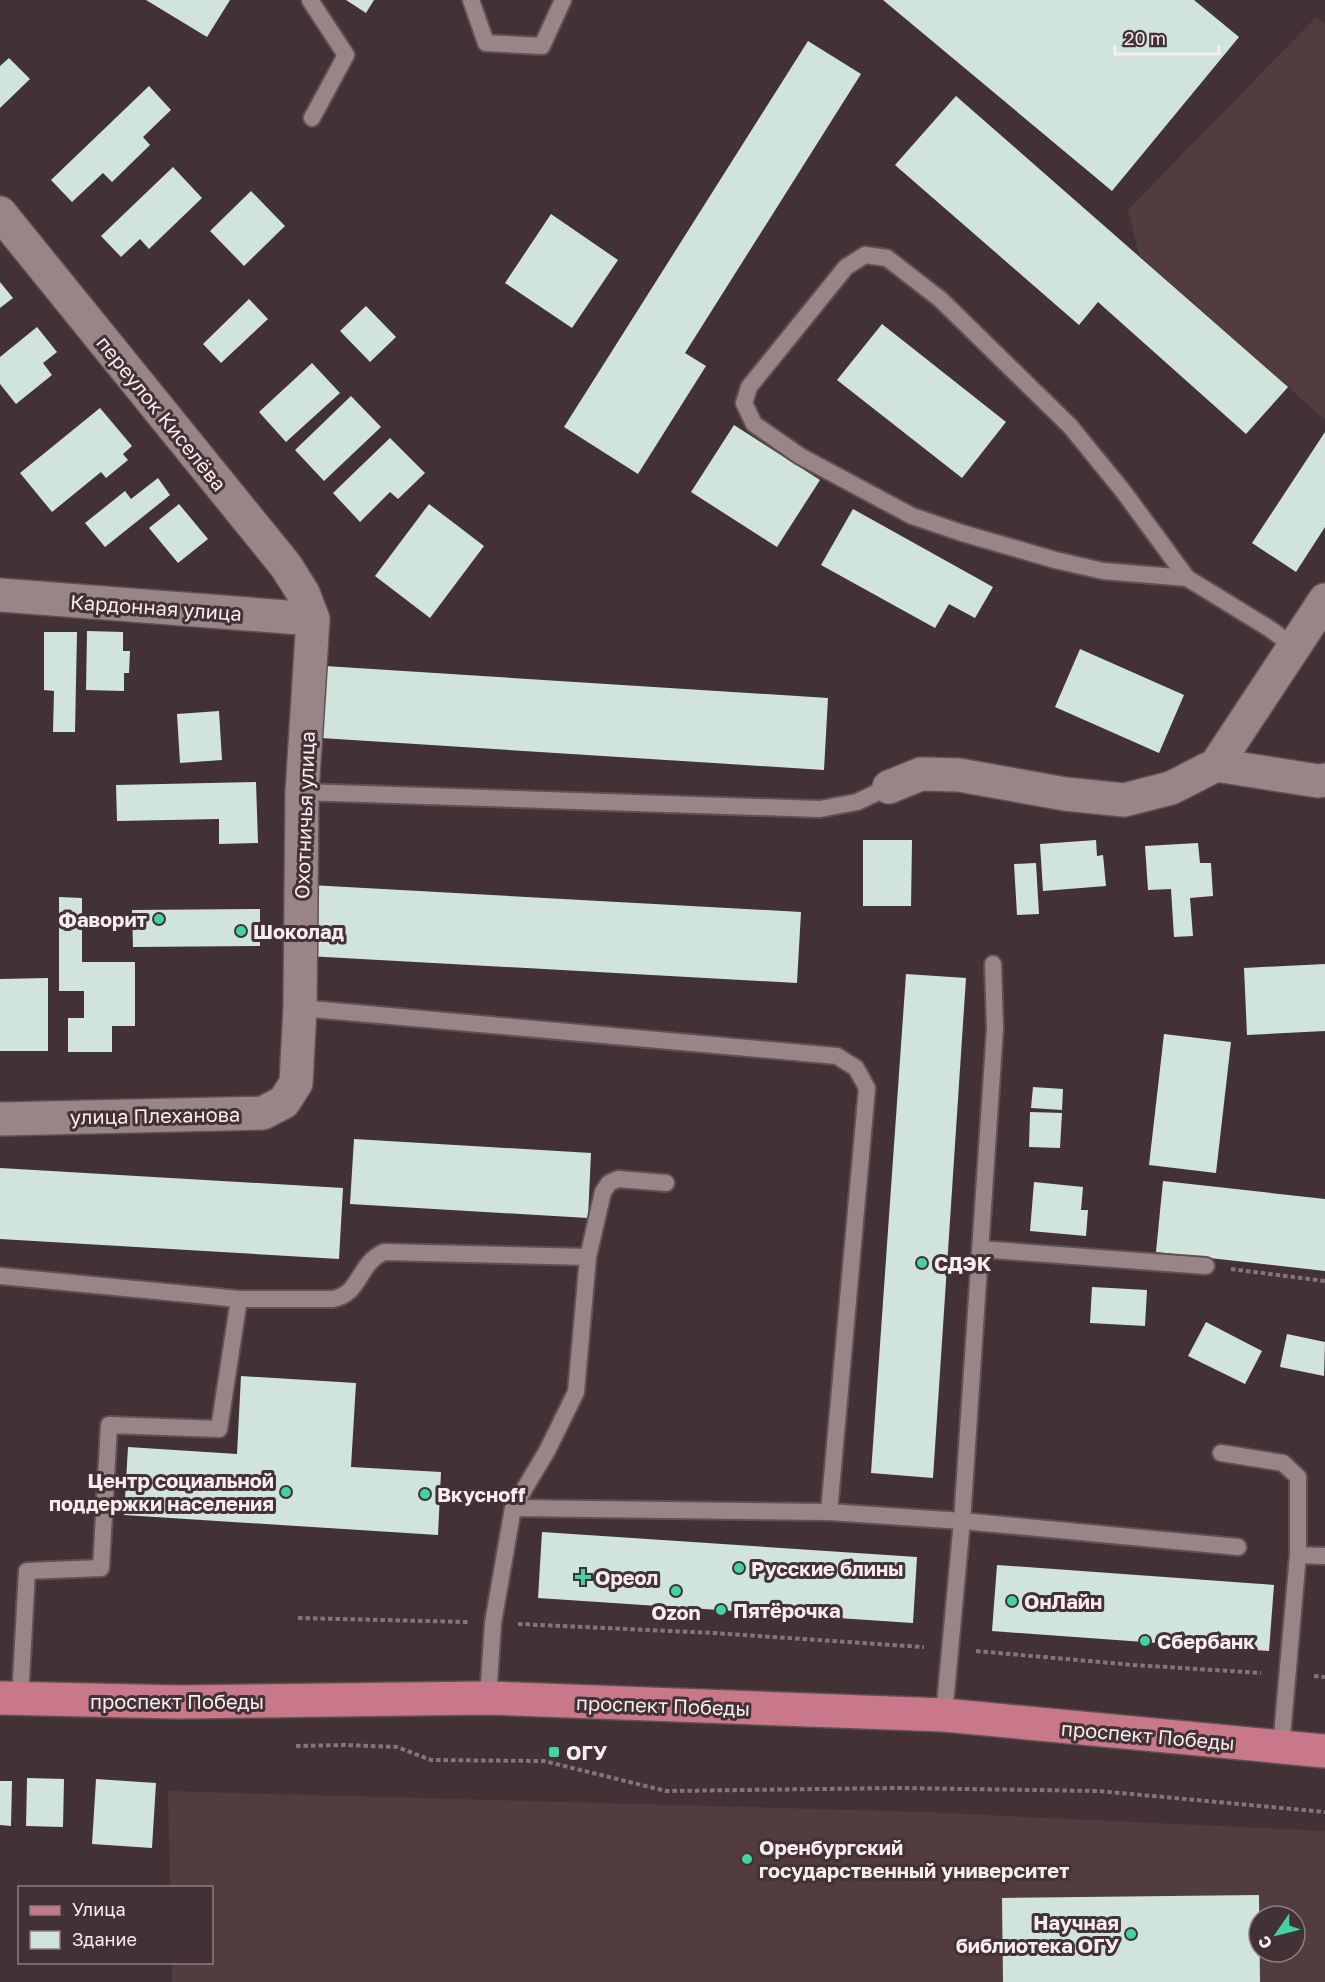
<svg xmlns="http://www.w3.org/2000/svg" width="1325" height="1982" font-family="'Golos Text',sans-serif">
<rect width="100%" height="100%" fill="#433235"/>
<path fill="#533c40" fill-rule="evenodd" d="M1316,17L1325,25V420L1139,255L1128,210Z
M168,1791L922,1812L1325,1831V1982H172V1963L212,1962V1888L170,1887ZM1259,1916H1295V1952H1259Z"/>
<path fill="#d1e4db" d="M146,0H230L207,37Z
M346,0H374L366,13Z
M883,0H1194L1239,37L1112,191Z
M808,41L861,74L685,353L706,366L638,474L564,427Z
M9,58L30,79L0,108V66Z
M149,86L171,110L143,137L150,145L112,182L103,173L72,202L51,180Z
M956,96L1288,387L1246,434L1098,302L1079,325L895,165Z
M173,167L202,198L149,249L140,239L121,257L101,236Z
M251,191L285,226L244,266L210,231Z
M551,214L618,260L572,328L505,283Z
M0,282L13,298L0,308Z
M249,299L268,319L221,363L203,344Z
M366,306L396,337L370,362L340,331Z
M882,324L1006,422L962,478L837,380Z
M37,327L57,352L43,363L52,375L16,404L0,384V357Z
M312,363L340,393L286,442L259,412Z
M351,396L381,427L324,481L295,450Z
M100,408L132,446L123,454L128,460L106,478L101,472L52,512L20,473Z
M734,425L820,480L777,547L691,492Z
M1325,432V527L1296,572L1252,543Z
M390,438L425,473L398,499L390,492L360,522L333,493Z
M158,478L170,495L105,547L85,523L125,491L131,499Z
M179,504L208,539L178,563L149,528Z
M429,504L484,546L430,618L375,576Z
M853,509L993,587L975,618L949,604L935,628L821,565Z
M87,631L123,632V651H130L129,673H124V691L86,690Z
M44,632H77L75,732H53L54,691L44,690Z
M1080,649L1184,695L1159,753L1055,707Z
M325,666L828,698L824,770L321,738Z
M219,711L222,760L180,763L177,714Z
M256,782L258,843L219,844V819L117,821L116,785Z
M863,840H912L911,906H863Z
M1096,840L1097,856L1103,855L1106,886L1043,891L1040,844Z
M1198,843L1200,863H1211L1213,896L1190,898L1193,936L1174,937L1171,889L1148,890L1145,846Z
M1036,863L1039,914L1017,915L1014,864Z
M310,885L801,912L797,983L307,956Z
M59,897L82,898V962H135V1026H112V1052H68V1018H84V991H59Z
M260,909V946L133,947L132,910Z
M1325,964V1031L1247,1035L1244,968Z
M906,974L966,978L933,1478L871,1473Z
M48,978V1051H0V979Z
M1164,1034L1231,1042L1216,1173L1149,1165Z
M1033,1087L1063,1089L1062,1110L1031,1108Z
M1030,1112L1062,1113L1060,1148L1029,1147Z
M354,1139L591,1153L588,1218L350,1204Z
M0,1168L343,1188L339,1259L0,1239Z
M1163,1181L1325,1199V1271L1156,1252Z
M1034,1182L1083,1187L1081,1210H1088L1086,1236L1030,1231Z
M1092,1287L1147,1290L1145,1326L1090,1323Z
M1206,1322L1262,1351L1245,1384L1188,1356Z
M1287,1334L1325,1342L1324,1376L1280,1367Z
M241,1376L356,1383L351,1467L441,1472L438,1535L124,1515L128,1447L237,1454Z
M542,1532L917,1557L913,1623L538,1598Z
M997,1565L1274,1585L1269,1651L992,1631Z
M27,1778L64,1779L63,1827L26,1826Z
M96,1779L156,1783L152,1848L92,1844Z
M0,1781H12L11,1826L0,1825Z
M1259,1895L1260,1982H1003L1002,1898Z"/>
<g fill="none" stroke-linecap="round" stroke-linejoin="round">
<defs>
<path id="lane" d="M310,0L346,55L312,118
M471,0L486,43L542,46L563,0
M1187,578L1123,491L1070,426L940,299L887,258L865,255L846,267L749,387L744,403L754,424L800,456L912,516L962,533L1055,560L1103,571L1187,578L1270,629L1294,647
M302,792L820,809L857,802L889,787
M300,1008L837,1056L856,1068L867,1088L829,1512
M980,1249L1206,1266
M588,1257L603,1192L609,1183L618,1179L666,1183
M0,1276L239,1299H333C362,1293 357,1264 384,1252L588,1257L576,1392L547,1451L513,1508L493,1623L488,1698
M1221,1453L1283,1463L1298,1477V1555L1281,1747
M513,1508L829,1512L962,1521L1238,1547
M1298,1555L1325,1556
M20,1698L27,1571L101,1568L109,1425L219,1429L239,1299
M944,1715L962,1521L995,1028L993,964"/>
<path id="street" d="M0,213L286,566L303,593L313,619L302,792L300,1008L296,1083L284,1102L263,1113L0,1119
M0,595L313,619
M1216,765L1318,781L1325,780
M889,787L921,774L959,775L1065,794L1124,800L1171,788L1216,765L1325,600"/>
<path id="primary" d="M0,1698L179,1702L488,1698L944,1715L1325,1751"/>
</defs>
<use href="#lane" stroke="#5f5153" stroke-width="20"/>
<use href="#street" stroke="#5f5153" stroke-width="36"/>
<use href="#primary" stroke="#5f5153" stroke-width="36"/>
<path stroke="#847577" stroke-width="4" stroke-dasharray="4.5 3" stroke-linecap="butt" d="M1231,1269L1325,1281
M298,1618L468,1622
M518,1624L714,1633L924,1647
M976,1651L1134,1665L1261,1673
M1314,1676L1325,1677
M296,1746L345,1745L397,1747L431,1760L544,1761L666,1791L898,1788L1099,1791L1325,1812"/>
<use href="#lane" stroke="#998588" stroke-width="16"/>
<use href="#street" stroke="#998588" stroke-width="33"/>
<use href="#primary" stroke="#c97889" stroke-width="33"/>
</g>
<g fill="#42d4a0" stroke="#433235" stroke-width="2">
<circle cx="159" cy="919" r="6"/>
<circle cx="241" cy="931" r="6"/>
<circle cx="922" cy="1263" r="6"/>
<circle cx="286" cy="1492" r="6"/>
<circle cx="425" cy="1494" r="6"/>
<circle cx="739" cy="1568" r="6"/>
<path d="M580 1568h6v6h6v6h-6v6h-6v-6h-6v-6h6z"/>
<circle cx="676" cy="1591" r="6"/>
<circle cx="1012" cy="1601" r="6"/>
<circle cx="721" cy="1610" r="6"/>
<circle cx="1145" cy="1641" r="6"/>
<rect x="548" y="1746" width="12" height="12" rx="3"/>
<circle cx="747" cy="1859" r="6"/>
<circle cx="1131" cy="1934" r="6"/>
</g>
<g text-anchor="middle" dominant-baseline="central" stroke-width="6" stroke-linejoin="round" paint-order="stroke">
<g font-size="20" fill="#f8edee" stroke="#433235">
<text transform="translate(162 413) rotate(51)">переулок Киселёва</text>
<text transform="translate(156 607) rotate(4)">Кардонная улица</text>
<text transform="translate(304 815) rotate(-88)">Охотничья улица</text>
<text transform="translate(155 1115) rotate(-1)">улица Плеханова</text>
<text x="177" y="1701">проспект Победы</text>
<text transform="translate(663 1705) rotate(2)">проспект Победы</text>
<text transform="translate(1148 1735) rotate(5)">проспект Победы</text>
</g>
<g font-size="20" font-weight="bold" fill="#f8edee" stroke="#433235" text-anchor="start">
<text x="147" y="919" text-anchor="end">Фаворит</text>
<text x="253" y="931">Шоколад</text>
<text x="934" y="1263">СДЭК</text>
<text x="274" y="1480" text-anchor="end">Центр социальной<tspan x="274" dy="23">поддержки населения</tspan></text>
<text x="437" y="1494">Вкусноff</text>
<text x="751" y="1568">Русские блины</text>
<text x="595" y="1577">Ореол</text>
<text x="1024" y="1601">ОнЛайн</text>
<text x="733" y="1610">Пятёрочка</text>
<text x="676" y="1612" text-anchor="middle">Ozon</text>
<text x="1157" y="1641">Сбербанк</text>
<text x="566" y="1752">ОГУ</text>
<text x="759" y="1847">Оренбургский<tspan x="759" dy="23">государственный университет</tspan></text>
<text x="1119" y="1922" text-anchor="end">Научная<tspan x="1119" dy="23">библиотека ОГУ</tspan></text>
</g>
</g>
<rect x="18" y="1886" width="195" height="78" fill="#433235" stroke="#8b7d7f" stroke-width="1.5"/>
<rect x="30" y="1906" width="30" height="9" fill="#c97889" stroke="#8b7d7f" stroke-width="1.5"/>
<text x="72" y="1916" font-size="18" fill="#f8edee">Улица</text>
<rect x="30" y="1931" width="30" height="18" fill="#d1e4db" stroke="#8b7d7f" stroke-width="1.5"/>
<text x="72" y="1946" font-size="18" fill="#f8edee">Здание</text>
<g transform="translate(1277 1934) rotate(235)"><circle r="28" fill="#433235" stroke="#8b7d7f" stroke-width="1.5"/>
<path d="M0-4.5L10 22L0 15L-10 22Z" fill="#42d4a0"/>
<text y="-9" font-size="16" font-weight="bold" text-anchor="middle" fill="#f8edee">С</text>
</g>
<path d="M1115 45v9h104v-9" fill="none" stroke="#f8edee" stroke-width="3"/>
<text x="1124" y="45" font-size="18" fill="#f8edee" stroke="#433235" stroke-width="4.5" paint-order="stroke">20 m</text>
</svg>
